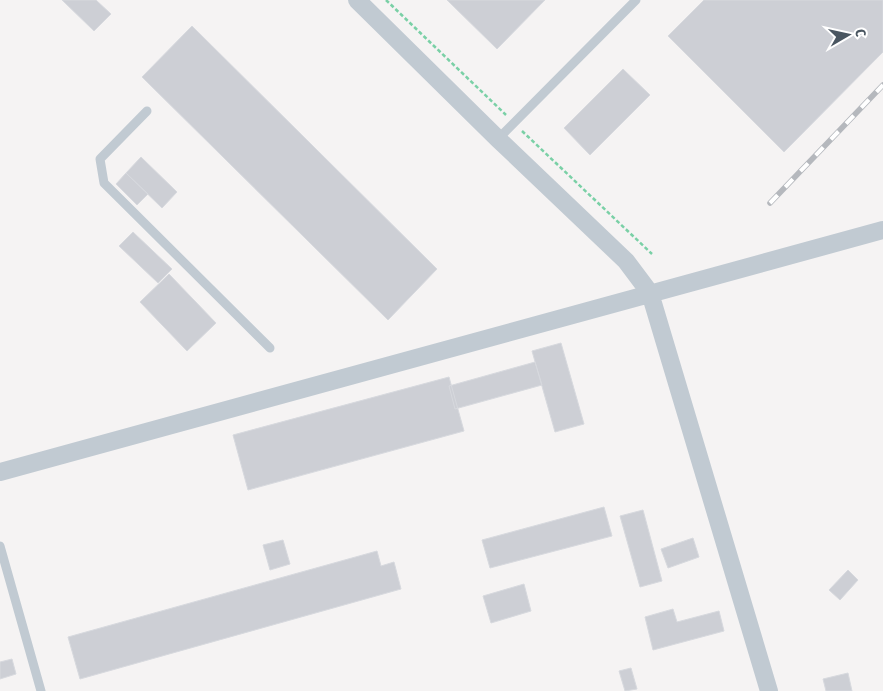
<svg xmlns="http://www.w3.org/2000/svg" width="883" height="691" font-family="'Fira Sans Condensed',sans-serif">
<rect width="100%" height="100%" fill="#f5f3f3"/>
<path fill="#cdcfd5" stroke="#d7d9de" d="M62,0H96L111,14L94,31Z
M447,0H545L497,49Z
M704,0H883V52L784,152L668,36Z
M192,26L437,269L388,320L142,77Z
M623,69L650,95L590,155L564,128Z
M141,157L177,192L162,208L126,173Z
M126,173L148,194L137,205L116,184Z
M133,232L172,269L158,283L119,246Z
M169,274L216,323L187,351L140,302Z
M561,343L584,424L555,432L532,351Z
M535,362L542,385L455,409L449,386Z
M449,377L464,431L248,490L233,435Z
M604,507L612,536L490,568L482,540Z
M643,510L662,581L640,587L620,516Z
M693,538L699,557L668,568L661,549Z
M283,540L290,564L270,570L263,545Z
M377,551L381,566L394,562L401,589L80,679L68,637Z
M848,570L858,580L840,600L829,590Z
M524,584L531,611L491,623L483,596Z
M673,609L677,622L719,611L724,631L653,650L645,617Z
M12,659L16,674L0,679V662Z
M631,668L637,689L625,691L619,671Z
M848,673L852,691H826L823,679Z"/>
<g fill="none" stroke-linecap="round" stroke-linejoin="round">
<path stroke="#7ad0a6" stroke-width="2.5" stroke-dasharray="4 2.5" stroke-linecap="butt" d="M386,0L506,115
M522,131L652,254"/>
<path stroke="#c1cad2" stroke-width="9" d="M147,111L100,159L104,183L270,348
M498,139L636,0
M0,546L41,691"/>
<path stroke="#c1cad2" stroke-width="18" d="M357,0L498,139L626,261L650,293L769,691
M0,472L883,230"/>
<defs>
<path id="rail" d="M770,203L883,85"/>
</defs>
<use href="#rail" stroke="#b5b8bd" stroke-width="5.5"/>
<use href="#rail" stroke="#fff" stroke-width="4" stroke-dasharray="11" stroke-linecap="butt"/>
</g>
<g transform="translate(848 35) rotate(81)" stroke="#ffffff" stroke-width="4" paint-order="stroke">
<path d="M0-4L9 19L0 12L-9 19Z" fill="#4a5661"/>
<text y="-8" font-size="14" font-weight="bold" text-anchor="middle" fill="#4a5661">С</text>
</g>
</svg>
